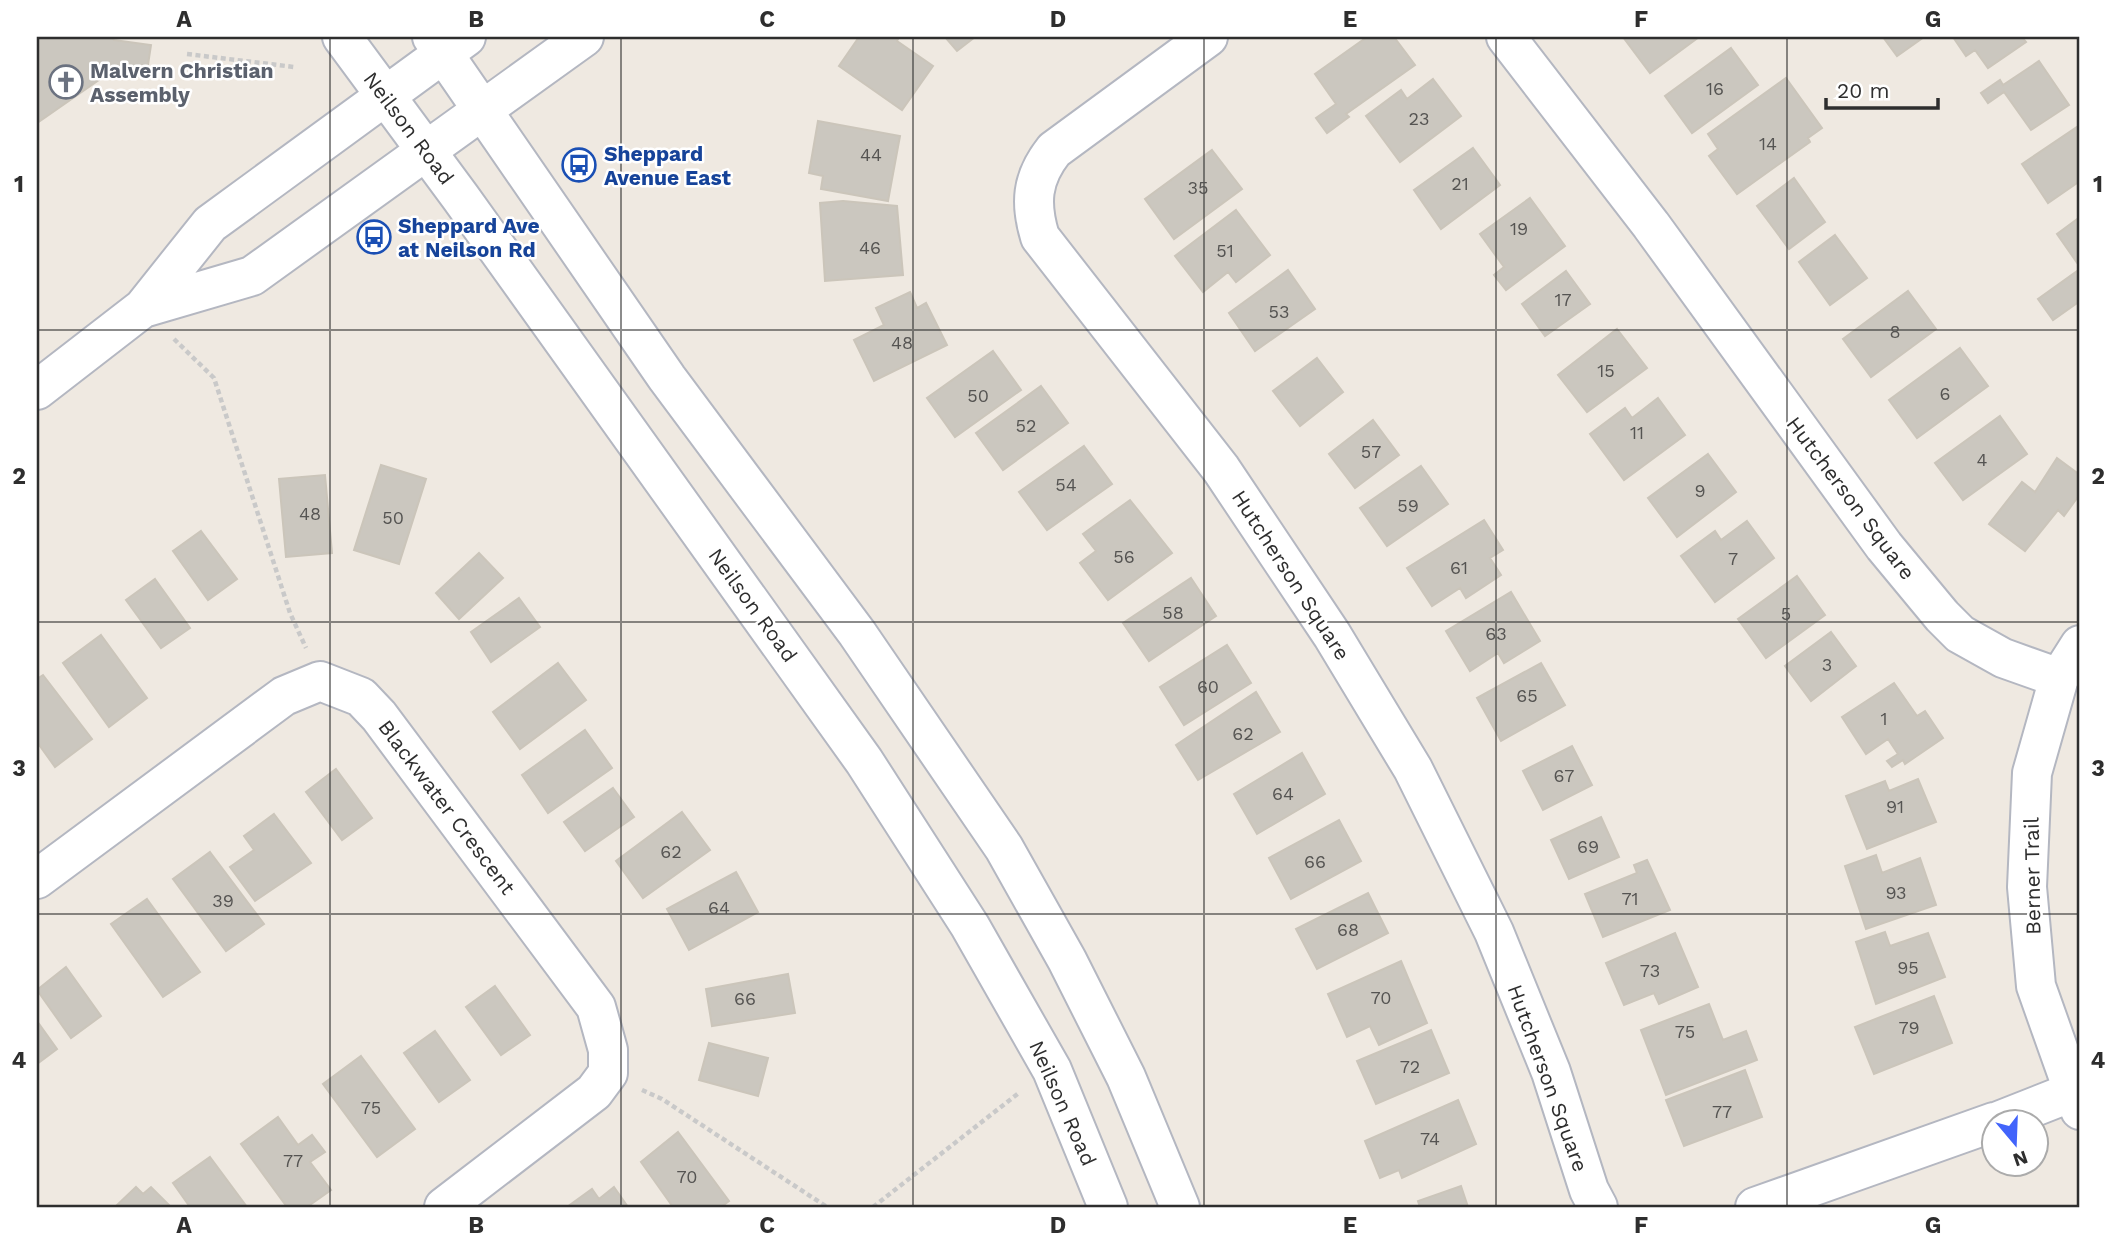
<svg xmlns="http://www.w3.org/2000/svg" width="2117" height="1244" font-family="'Work Sans',sans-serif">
<rect width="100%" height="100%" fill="#efe9e1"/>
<path fill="#cbc7bf" stroke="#cbc5ba" stroke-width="2" d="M37,37H112L114,40L151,45L146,78L109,73L37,123Z
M859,37H899L897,41L933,66L902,110L839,66Z
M945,37H975L957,51Z
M1367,37H1394L1415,65L1346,114L1349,117L1327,133L1316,118L1336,104L1315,74Z
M1623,37H1699L1650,73Z
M1883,37H1924L1897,56Z
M1953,37H2022L2026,42L1988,68L1975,50L1966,56Z
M1731,48L1758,85L1692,133L1665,96Z
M2039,61L2069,105L2031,130L2004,92L1988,103L1981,93L2000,80L2003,85Z
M1786,78L1822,128L1808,138L1810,142L1737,194L1709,156L1718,149L1708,134Z
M1433,79L1461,116L1400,162L1366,116L1401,90L1407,99Z
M818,121L900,136L888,201L821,189L823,176L809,173Z
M2080,125V181L2048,203L2022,164Z
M1473,148L1500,185L1441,229L1414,190Z
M1212,150L1242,189L1174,239L1145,199Z
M1794,178L1825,222L1789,249L1757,206Z
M1530,198L1565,246L1506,290L1494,275L1504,267L1480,234Z
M843,201L897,206L903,275L825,281L820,203Z
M1236,210L1270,255L1236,282L1228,272L1203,292L1175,256Z
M2080,217V267L2057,234Z
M1835,235L1867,278L1830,305L1799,262Z
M2080,269V301L2053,320L2038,299Z
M1288,270L1315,309L1255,351L1229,313Z
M1566,271L1590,304L1545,336L1522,304Z
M1908,291L1936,329L1871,377L1843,339Z
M910,292L917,308L926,303L947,345L874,381L854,340L884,325L876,308Z
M1617,329L1647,368L1587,412L1558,375Z
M1960,348L1988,386L1917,438L1889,400Z
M993,351L1021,390L955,437L927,398Z
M1317,358L1343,392L1300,426L1273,391Z
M1041,386L1068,423L1003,470L976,433Z
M1658,398L1685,435L1624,480L1590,434L1625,408L1632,418Z
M2000,416L2027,454L1963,500L1935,463Z
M1373,420L1399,455L1355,488L1329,454Z
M1084,446L1112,484L1047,530L1019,492Z
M1708,454L1736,492L1677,537L1648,498Z
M2057,458L2080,475V494L2064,516L2058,510L2025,551L1989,524L2022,482L2035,492Z
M381,465L426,479L399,564L354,550Z
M1421,466L1448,504L1387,546L1360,508Z
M325,475L332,553L286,557L279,479Z
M1130,500L1172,553L1108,600L1080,563L1096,551L1083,534Z
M1484,520L1503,550L1490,558L1501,575L1466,598L1460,588L1432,606L1407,568Z
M1747,521L1774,558L1715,602L1681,556L1715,531L1721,540Z
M201,531L237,579L208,600L173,551Z
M479,553L503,578L459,619L436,593Z
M1797,576L1825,615L1766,658L1738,619Z
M1191,578L1216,616L1149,661L1123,623Z
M155,579L190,628L161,648L126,600Z
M1511,592L1540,641L1504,663L1498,653L1470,671L1446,631Z
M519,598L540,627L491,662L471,632Z
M1831,632L1856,666L1811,701L1785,666Z
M101,635L147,698L109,727L63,663Z
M1227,645L1251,683L1184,725L1160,687Z
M558,663L586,700L520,749L493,712Z
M1541,663L1565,705L1501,741L1477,698Z
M43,675L92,739L55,767L37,742V679Z
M1894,683L1917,716L1925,711L1943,738L1905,764L1903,760L1892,767L1887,761L1898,754L1888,739L1866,754L1842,717Z
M1256,692L1280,732L1198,780L1176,745Z
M585,730L612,768L548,813L522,775Z
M1572,746L1592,785L1543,810L1523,771Z
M1302,753L1325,794L1257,834L1234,794Z
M336,769L372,818L342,840L306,792Z
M1918,779L1936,822L1867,849L1846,796L1885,781L1889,791Z
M613,788L634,817L585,851L564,822Z
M682,812L710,850L643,898L616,861Z
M274,814L311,863L255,901L230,867L254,850L244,836Z
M1601,817L1619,857L1569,879L1551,840Z
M1339,820L1361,861L1291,899L1269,858Z
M210,852L264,924L226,951L173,879Z
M1876,855L1882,873L1920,858L1936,905L1866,929L1845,866Z
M1647,860L1670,910L1603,937L1585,894L1637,873L1634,865Z
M736,872L758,912L689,950L667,909Z
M1368,893L1388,933L1317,969L1296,929Z
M147,899L200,972L163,997L111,924Z
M1885,932L1890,946L1928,933L1945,977L1876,1004L1856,942Z
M1675,933L1698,987L1659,1004L1654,993L1624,1005L1606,963Z
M1401,961L1427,1023L1379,1045L1370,1026L1347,1037L1328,994Z
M66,967L101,1016L71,1038L37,990Z
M788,974L795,1013L712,1026L706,989Z
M495,986L530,1035L501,1055L466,1007Z
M1934,996L1952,1043L1874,1074L1855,1027Z
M1709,1004L1723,1040L1746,1031L1757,1060L1666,1095L1641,1030Z
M37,1021L57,1049L37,1064Z
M1431,1030L1449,1073L1376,1104L1357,1061Z
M435,1031L470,1080L439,1102L404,1053Z
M709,1043L768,1058L758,1096L699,1080Z
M361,1056L415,1129L377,1157L323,1084Z
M1745,1070L1762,1117L1684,1146L1666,1100Z
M1458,1100L1476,1144L1402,1178L1399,1170L1380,1178L1365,1141Z
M278,1117L298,1145L312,1135L325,1152L310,1162L331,1190L307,1207H287L241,1144Z
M678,1132L729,1201L721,1207H673L641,1162Z
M210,1157L247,1207H190L173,1183Z
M1461,1186L1468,1207H1420L1418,1201Z
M136,1187L143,1194L151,1187L171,1207H115Z
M614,1187L628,1207H567L592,1189L599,1199Z"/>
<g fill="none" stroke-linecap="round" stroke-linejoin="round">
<defs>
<path id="street" d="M1208,37L1054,150C1031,179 1030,204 1040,237L1221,469L1332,635L1413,769L1494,932L1551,1072L1589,1190L1598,1207
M1506,37L1651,225L1884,546L1942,616L1960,634L2003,658L2059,678
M37,879L284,696L320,681L361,697L379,716L596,1007L608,1050V1073L594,1092L444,1207
M1996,1122L2072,1092
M1755,1207L1994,1122"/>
<path id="secondary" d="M342,37L461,198L864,761L970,926L1052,1070L1108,1207
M432,37L667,378L857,633L1004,848L1067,960L1126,1077L1180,1207
M143,308L252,276L584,37
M37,390L143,308L210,224L466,37
M2080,645L2059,678L2032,773L2027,887L2036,986L2080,1110"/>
</defs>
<use href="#street" stroke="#b4b7c1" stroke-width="42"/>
<use href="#secondary" stroke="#b4b7c1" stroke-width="42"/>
<path stroke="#c9c9c9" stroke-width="4.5" stroke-dasharray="5 3.5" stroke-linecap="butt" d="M187,54L294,67
M174,339L214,378L290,613L306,648
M642,1090L662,1099L827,1207
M873,1207L1020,1092"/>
<use href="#street" stroke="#fff" stroke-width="38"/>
<use href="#secondary" stroke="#fff" stroke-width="38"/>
</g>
<path fill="none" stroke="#2e2e2e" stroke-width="2" stroke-opacity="0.55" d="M330,37V1207M621,37V1207M913,37V1207M1204,37V1207M1496,37V1207M1787,37V1207M37,330H2080M37,622H2080M37,914H2080"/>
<defs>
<symbol id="church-ring" viewBox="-11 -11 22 22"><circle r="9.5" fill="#fff" stroke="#6b7280" stroke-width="1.5"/><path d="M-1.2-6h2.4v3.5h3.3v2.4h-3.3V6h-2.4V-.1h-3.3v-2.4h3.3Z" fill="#6b7280"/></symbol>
<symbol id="bus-ring" viewBox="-11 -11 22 22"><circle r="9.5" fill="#fff" stroke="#1a4fb4" stroke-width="1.5"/><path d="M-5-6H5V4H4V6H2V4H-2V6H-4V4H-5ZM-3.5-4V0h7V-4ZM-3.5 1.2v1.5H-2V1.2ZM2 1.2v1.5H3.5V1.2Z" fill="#1a4fb4"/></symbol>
</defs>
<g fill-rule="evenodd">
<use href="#church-ring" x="47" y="63" width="38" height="38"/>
<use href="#bus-ring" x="560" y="146" width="38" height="38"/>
<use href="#bus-ring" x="355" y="218" width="38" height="38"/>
</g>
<g text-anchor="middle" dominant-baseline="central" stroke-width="5" stroke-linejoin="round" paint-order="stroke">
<g font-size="18" fill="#555452">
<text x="1715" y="88">16</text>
<text x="1419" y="118">23</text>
<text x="1768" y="143">14</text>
<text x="871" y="154">44</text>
<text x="1460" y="183">21</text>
<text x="1198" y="187">35</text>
<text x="1519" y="228">19</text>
<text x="870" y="247">46</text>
<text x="1225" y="250">51</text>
<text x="1563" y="299">17</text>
<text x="1279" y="311">53</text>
<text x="1895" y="331">8</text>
<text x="902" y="342">48</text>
<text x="1606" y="370">15</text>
<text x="1945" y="393">6</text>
<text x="978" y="395">50</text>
<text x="1026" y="425">52</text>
<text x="1637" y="432">11</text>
<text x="1371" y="451">57</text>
<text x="1982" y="459">4</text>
<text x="1066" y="484">54</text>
<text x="1700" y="490">9</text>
<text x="1408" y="505">59</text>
<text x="310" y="513">48</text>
<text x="393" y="517">50</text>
<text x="1124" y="556">56</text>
<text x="1733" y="558">7</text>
<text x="1459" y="567">61</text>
<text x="1173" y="612">58</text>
<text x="1786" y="613">5</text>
<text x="1496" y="633">63</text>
<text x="1827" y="664">3</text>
<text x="1208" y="686">60</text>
<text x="1527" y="695">65</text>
<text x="1884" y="718">1</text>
<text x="1243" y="733">62</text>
<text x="1564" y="775">67</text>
<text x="1283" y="793">64</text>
<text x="1895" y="806">91</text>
<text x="1588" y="846">69</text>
<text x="671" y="851">62</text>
<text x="1315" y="861">66</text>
<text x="1896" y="892">93</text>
<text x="1630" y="898">71</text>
<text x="223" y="900">39</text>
<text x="719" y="907">64</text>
<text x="1348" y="929">68</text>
<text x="1908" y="967">95</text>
<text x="1650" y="970">73</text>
<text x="1381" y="997">70</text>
<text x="745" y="998">66</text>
<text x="1909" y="1027">79</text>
<text x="1685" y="1031">75</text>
<text x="1410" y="1066">72</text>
<text x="371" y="1107">75</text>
<text x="1722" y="1111">77</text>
<text x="1430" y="1138">74</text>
<text x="293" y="1160">77</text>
<text x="687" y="1176">70</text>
</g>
<g font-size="21" font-weight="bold" fill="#5b616d" stroke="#fff" text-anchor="start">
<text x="90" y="70">Malvern Christian<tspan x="90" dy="24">Assembly</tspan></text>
</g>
<g font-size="21" fill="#2e2e2e" stroke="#fff">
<text transform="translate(409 128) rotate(53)">Neilson Road</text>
<text transform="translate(1851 498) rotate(53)">Hutcherson Square</text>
<text transform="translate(1291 575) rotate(57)">Hutcherson Square</text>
<text transform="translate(753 605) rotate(54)">Neilson Road</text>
<text transform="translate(447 807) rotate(53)">Blackwater Crescent</text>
<text transform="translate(2032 876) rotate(-91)">Berner Trail</text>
<text transform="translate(1548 1078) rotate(70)">Hutcherson Square</text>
<text transform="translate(1063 1103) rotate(66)">Neilson Road</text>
</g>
<g font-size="21" font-weight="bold" fill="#164399" stroke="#fff" text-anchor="start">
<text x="604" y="153">Sheppard<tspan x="604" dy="24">Avenue East</tspan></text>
<text x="398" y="225">Sheppard Ave<tspan x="398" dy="24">at Neilson Rd</tspan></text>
</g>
</g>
<rect width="2117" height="1244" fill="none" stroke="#ffffff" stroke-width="77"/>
<g transform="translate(2015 1143) rotate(161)"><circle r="33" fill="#ffffff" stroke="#ababab" stroke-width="2"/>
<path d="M0-5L12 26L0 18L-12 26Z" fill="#4264fb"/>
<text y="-10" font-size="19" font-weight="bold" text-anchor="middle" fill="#2e2e2e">N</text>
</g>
<path d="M1826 98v10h112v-10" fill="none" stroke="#2e2e2e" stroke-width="3.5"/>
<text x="1837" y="98" font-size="21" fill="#2e2e2e" stroke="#ffffff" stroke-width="5" paint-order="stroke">20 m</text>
<rect x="38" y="38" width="2040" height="1168" fill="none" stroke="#2e2e2e" stroke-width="2.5"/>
<g font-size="23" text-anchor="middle" font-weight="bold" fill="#2e2e2e">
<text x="184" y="27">A</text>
<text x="476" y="27">B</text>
<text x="767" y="27">C</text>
<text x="1058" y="27">D</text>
<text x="1350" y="27">E</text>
<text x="1641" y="27">F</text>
<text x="1933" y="27">G</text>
<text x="19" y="192">1</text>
<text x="2098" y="192">1</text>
<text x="19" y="484">2</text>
<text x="2098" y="484">2</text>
<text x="19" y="776">3</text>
<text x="2098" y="776">3</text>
<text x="19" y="1068">4</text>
<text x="2098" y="1068">4</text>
<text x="184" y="1233">A</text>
<text x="476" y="1233">B</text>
<text x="767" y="1233">C</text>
<text x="1058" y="1233">D</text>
<text x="1350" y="1233">E</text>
<text x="1641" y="1233">F</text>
<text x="1933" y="1233">G</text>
</g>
</svg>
